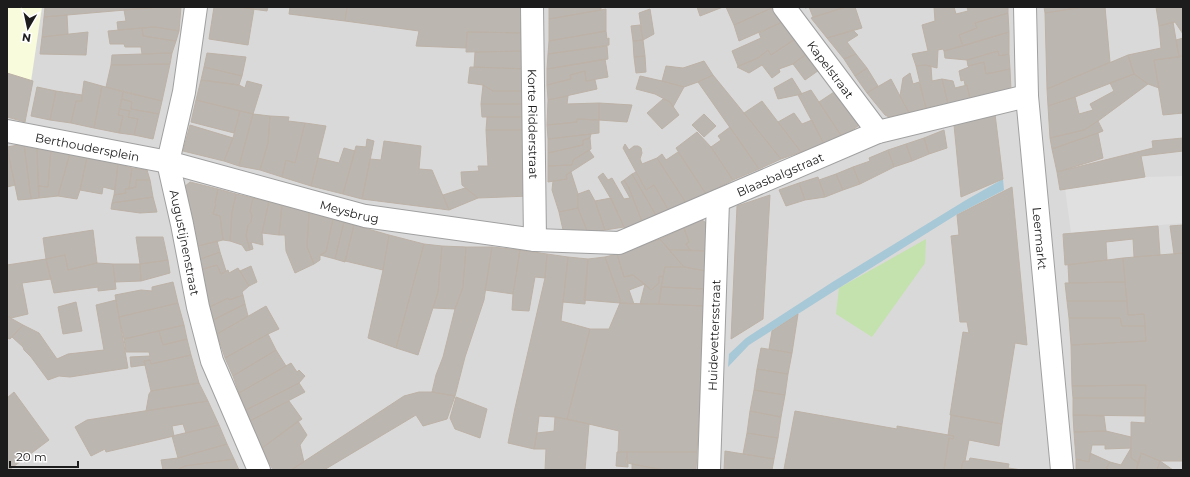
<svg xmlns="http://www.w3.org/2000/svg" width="1190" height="477" font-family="Montserrat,sans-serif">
<rect width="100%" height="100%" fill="#eceae3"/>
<path fill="#dad9d9" d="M7,7H1183V470H7Z"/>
<path fill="#f9fbdd" d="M7,7H42L25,122L7,117Z"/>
<path fill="#c4e2ad" d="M926,239L925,263L872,337L836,314L839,288Z"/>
<path fill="#e0e0e0" d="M1183,176V223L1071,233L1065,189L1145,177Z"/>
<path fill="#a7c8d6" d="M1003,179L1004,190L956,215L839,288L749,345L728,367L729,354L746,338L834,281L966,200Z"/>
<path fill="#bcb6b0" stroke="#bcb2a7" d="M45,7H160L44,17Z
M160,7H181L179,31L155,27L118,30L117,22L126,21L124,10Z
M214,7H237L254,9L248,45L209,39Z
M237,7H268L267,11Z
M290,7H347L345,21L289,14Z
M347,7H528L529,33L467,32L466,48L416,46L419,31L345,21Z
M549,7H601V10L549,19Z
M697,7H723L700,16Z
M726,7H774L734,25Z
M774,7L789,19L739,41L734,25Z
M805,7H846L813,17L809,7L805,8Z
M846,7H855L862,28L827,38L811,18Z
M934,7H954L956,14L968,11L967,7H1008V13L975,23L977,28L959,35L963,46L944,51L943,49L938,50L937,68L925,65L916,66L912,54L928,51L922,25L935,21Z
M1044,7H1083L1045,13Z
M1083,7H1105L1110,62L1047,89L1045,13Z
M1156,7H1183L1182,8L1183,10V34L1175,22L1159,26Z
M606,9V31L549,41V19Z
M650,9L654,34L643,40L639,13Z
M1008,13L1009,32L963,46L959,35L977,28L975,23Z
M67,15L68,34L42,37L44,17Z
M789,19L801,35L771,55L768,50L758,58L738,66L732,51L761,38L759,33Z
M1173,22L1179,57L1154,60L1159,88L1148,84L1134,74L1128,55L1161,48L1159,26Z
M640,25L643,40L633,41L631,26Z
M155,27L179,31L176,41L143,36L142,28Z
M142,28L143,36L176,41L172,53L142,54L141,47H125L124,44H110L108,31Z
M853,30L858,35L847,42L856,54L844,59L827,38Z
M606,31L607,39L609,38V45L548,54L549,41Z
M88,32L86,55L40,54L42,37Z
M467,32L529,33V51L466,52Z
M1009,32V54L999,56L998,51L967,60L945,58L944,51Z
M801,35L812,50L793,64L779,69L780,72L772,78L762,65L749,73L737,67L758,58L768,50L771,55Z
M1183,38V56L1179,57L1176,40Z
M643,40L645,56L634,57L633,41Z
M607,46L608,59L547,69L548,54Z
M529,51V69L474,67L475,52Z
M810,51L822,68L805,80L793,64Z
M998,51L999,56L1009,54L1010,69L986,74L984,62L968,66L967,60Z
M172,53L170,64L111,65L112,55Z
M207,53L246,57L242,76L204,67Z
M856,54L867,68L855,76L844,59Z
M1128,55L1134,74L1075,97L1048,106L1047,89Z
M645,56L646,72L636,73L634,57Z
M1183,56V113L1163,115L1154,60Z
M605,59L608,77L586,81L585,71L570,75L571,79L547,85V69Z
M704,61L713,75L698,82L684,87L662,81L666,66L683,68Z
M984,62L986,74L1010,69L1011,90L970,99L967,85H965L964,80L961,81L959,71L969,67L968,66Z
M170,64L162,101L106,87L111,65Z
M925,65L931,66L932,81L942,79L948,104L926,108L916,66Z
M204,67L242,76L239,85L201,80Z
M470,67L529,69V91H493L483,85L468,83Z
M867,68L878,86L867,93L855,76Z
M585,71L586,81L595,80L597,89L548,100L547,85L571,79L570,75Z
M7,73L33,81L25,122L7,117Z
M910,73L913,84L919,82L926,108L909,113L900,96L903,78Z
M1134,74L1148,84L1098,121L1084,130L1050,138L1048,106L1075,97L1079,114L1093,110L1090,104L1114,91L1110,83Z
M713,75L744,113L781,159L759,169L698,82Z
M640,76L662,81L684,87L673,107L670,102L655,94L636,89Z
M792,78L802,94L778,99L774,88Z
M891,79L909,113L889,117L885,115L867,93Z
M942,79L953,81L955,88L967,85L970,99L948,104Z
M201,80L239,85L245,88L247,81L262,85L253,114L196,100Z
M84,81L102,86L94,128L71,123L76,101H82V95Z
M483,85L493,91H529V104H481Z
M102,86L123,92L118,115L123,116L119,133L94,128Z
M37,87L56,91L50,120L31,116Z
M811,90L842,137L824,144L798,95Z
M837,90L861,124L842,137L819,102Z
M56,91L82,95V101H76L71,123L50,120Z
M123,92L162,101L159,114L131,109L132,102L122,99Z
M568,96L567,104L599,103V120L577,119V122L547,125L548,100Z
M122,99L132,102L131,109L159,114L153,139L134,135L138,119L128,117L130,111L120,109Z
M663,99L670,102L679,115L662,129L647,113Z
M196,100L240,111L234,133L191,122Z
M762,101L778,122L801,152L781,159L744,113Z
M599,103L632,105L627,122L599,120Z
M481,104H529V117H482Z
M120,109L130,111L128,117L138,119L134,135L119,133L123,116L118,115Z
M240,111L253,114L239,166L224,161L233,138Z
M794,113L802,124L812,120L824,144L801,152L778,122Z
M253,114L270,116L268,143L260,170L239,166Z
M704,114L716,126L704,137L692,125Z
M995,114L1003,179L961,197L954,125Z
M270,116L289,117L288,121L305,123L295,163L286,160L282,177L260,170L268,143Z
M487,117H529V130H486Z
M577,119L599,120V133L548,139L547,125L577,122Z
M1098,121L1103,131L1098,133L1052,149L1050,138L1084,130Z
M305,123L326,126L311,186L282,177L286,160L295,163Z
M190,125L233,138L224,161L183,151Z
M730,127L759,169L733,180L711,147L721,140L718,136Z
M486,130H529L530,196L478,198L462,185L461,172L479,171L478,166H488Z
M944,130L947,148L929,154L924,138Z
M697,132L711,147L733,180L706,194L676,148Z
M1098,133L1103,158L1057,172L1052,149Z
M591,134L590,138L583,140V145L548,153V139Z
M590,138L591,149L573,160L572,165L548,166V153L583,145V140Z
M924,138L929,154L912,161L906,144Z
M1183,138V151L1141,156L1145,177L1060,190L1057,172L1153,148L1152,141Z
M367,139L374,141L362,199L343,194L356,146L366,147Z
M384,141L421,146L419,169L432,170L449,210L362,199L370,159L381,160Z
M24,144L37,145L39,198L31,199Z
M24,144L31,199L18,200L7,147Z
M625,144L629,150L634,146H638L641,148L642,153L640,159L642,164L657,158L686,203L669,211L654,185L646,190L623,148Z
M906,144L912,161L894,167L888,150Z
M37,145L51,148L48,187L38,186Z
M7,148L15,185L7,187Z
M51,148L70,153L58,196L39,198L38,186L48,187Z
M344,148L355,151L343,194L311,186L318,158L339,163Z
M589,150L594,157L566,175L567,179L548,182V166L572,165L573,160Z
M888,150L894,167L860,184L853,167L870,161L869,158Z
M678,152L706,194L686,203L657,158L662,154L666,160Z
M70,153L87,157L80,190L77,199L58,196Z
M87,157L118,164L115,190L103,187L102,194L80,190Z
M118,164L132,168L129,189H125L126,193L114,195Z
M853,167L860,184L843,190L836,174Z
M132,168L147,170L150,180H136V187L129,189Z
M571,172L578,194V208L559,212L552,190L553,181L567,179L566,175Z
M636,172L646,190L654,185L669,211L657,217L632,174Z
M603,173L608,180L612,178L624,199L630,198L621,182L624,180L629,188L643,224L625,229L611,199L598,177Z
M632,174L657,217L643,224L629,188L624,180Z
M836,174L843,190L825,197L819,180Z
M818,177L825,197L805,200L799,183Z
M136,180H150L153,197L112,203L114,195L126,193L125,189L136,187Z
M190,182L218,189L215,203L216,204L213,214L220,216L223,240L194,247L184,187Z
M799,183L805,200L786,206L779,190Z
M1012,187L1027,345L1015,343L1002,424L950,415L963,332L969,333L967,322H960L951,236L959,235L957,215Z
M465,188L478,198L449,210L443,195Z
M218,189L236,194L232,212L230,241L223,240L220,216L213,214L216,204L215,203Z
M589,190L595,201L605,230L588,233L578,208V194Z
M236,194L253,198L250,211L252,215L251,222L248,225L246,236L250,250L246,251L242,245L230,241L232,212Z
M770,195L763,319L731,339L737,206Z
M153,197L157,212L140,213L111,209L112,203Z
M253,198L269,201L262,233L263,245L251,242L253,249L250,250L246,236L248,225L251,222L252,215L250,211Z
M611,198L624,227L605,230L595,201Z
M269,201L282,205L279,235L262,233Z
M282,205L309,212L307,247L314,264L295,273L286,251L285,235H279Z
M578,208L588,233L563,230L559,212Z
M309,212L333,219L326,252L320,255V260L314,264L307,247Z
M333,219L344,222L335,259L320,255L326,252Z
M702,220L708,224L707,251L690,250L686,244L689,242L684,228Z
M344,222L354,225L345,262L335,259Z
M354,225L389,235L383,270L345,261Z
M1183,225V253L1174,254L1170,226Z
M1158,226L1160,255L1134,257L1133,239L1106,242L1107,260L1065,265L1063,234Z
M684,228L689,242L686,244L690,250H669L660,239Z
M93,230L97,263L68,270L65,255L46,259L43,238Z
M389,235L424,244L396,348L368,338L383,270Z
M136,237H163L168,260L140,264Z
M660,239L684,267H665L663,277L659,276V283L651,290L633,275L624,277L617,254Z
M217,241L220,252L198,260L194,247Z
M424,244L442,246L438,292L418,355L396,348Z
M442,246L466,247L463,287L455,309L433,308L438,292Z
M466,247H492L484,300L465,357L455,396L432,392L436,375L443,357L455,309L463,287Z
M492,247L520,250L513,294L485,290Z
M520,250L547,254L545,278L535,277L529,311L512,310L513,294Z
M669,250L707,251L706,271L684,267Z
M220,252L226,271L221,274L217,265L200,270L198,260Z
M1183,253V461H1160L1141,453L1139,463L1131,458V422L1145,423L1146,385L1072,386L1071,345L1146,341L1144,314L1128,315L1123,258Z
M547,254L568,257L561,321L590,329L567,419L555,417L539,416L537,433L534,449L508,443L515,408L545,278Z
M617,254L624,277L633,275L645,284L629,290L634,304L620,303V299L605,257Z
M65,255L68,270L97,263L113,264L116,289L98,291V287L54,293L46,259Z
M568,257L588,259L585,304L563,302Z
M605,257L620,299V303L584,300L588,259Z
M1123,258L1125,282L1069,283L1068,265Z
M46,259L51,279L22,283L28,314L11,318L7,316V265Z
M168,260L170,273L141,281L140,264Z
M113,264H140L141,281L115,282Z
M217,265L221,274L228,270L229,273L238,268L249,286L242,292L243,295L229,300L228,298L210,307L200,270Z
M251,266L257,282L249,286L240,271Z
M665,267H684L706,271L705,289L661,287Z
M659,276L663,277L659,304H640L645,284L651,290L659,283Z
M173,282L178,303L119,317L115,295L141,290L152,291V287Z
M1125,282L1127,301H1067L1065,283Z
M661,287L705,289V306L659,304Z
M243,295L245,304L213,320L210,307L228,298L229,300Z
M116,300L128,368L70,377L59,376L48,380L31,357L24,350L23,347L12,337L23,325L39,333L57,359L68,354L104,350L96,305Z
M1067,301H1127L1128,315L1144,314L1145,326H1122L1120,318H1069Z
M76,302L82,331L63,334L58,307Z
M178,303L184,325L124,339L119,317Z
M620,303L705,306L697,452H618L619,431L567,419L590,329H609Z
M245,304L248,316L217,334L213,320Z
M266,306L279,329L268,334L225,358L217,334Z
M798,314L792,353L769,349L772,331Z
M7,316L23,325L10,339L7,338Z
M1069,318H1120L1122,326H1145L1146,341L1071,345Z
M184,325L187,339L163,345L159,331Z
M159,331L163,345L187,339L191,355L151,364L150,360L144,361L145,365L131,367L130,357L150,356L149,352H126L124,339Z
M268,334L276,350L233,376L225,358Z
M761,348L792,353L788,374L757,369Z
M276,350L286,366L239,393L233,376Z
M191,355L199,383L151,391L144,361L150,360L151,364Z
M291,363L297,372L299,370L305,376L299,383L246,410L239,393Z
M757,369L788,374L785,395L754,390Z
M199,383L208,401L146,411L149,394L151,391Z
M299,383L305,392L250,421L246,410Z
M1146,385L1145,398H1073L1072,386Z
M754,390L785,395L781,417L750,411Z
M14,392L49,440L9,470H7V398Z
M419,392H432L455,396L447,419L423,426L416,415L324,470H291L404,396Z
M456,397L487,409L480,438L455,429L450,418Z
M1073,398H1145V416L1073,415Z
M208,401L219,425L186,433L183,424L172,426L174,436L106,452L105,449L91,456L75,427L87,420Z
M289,401L302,419L262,448L250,421Z
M750,411L781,417L778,438L747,433Z
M795,411L897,429V426L954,436L953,439L949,438L944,470H793L784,469Z
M951,415L1002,424L999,446L969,440L965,461H963L961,470H944L949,438L953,439L954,436L948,435Z
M1073,415L1104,416L1106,431L1074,432Z
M555,417L589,424L585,470H545L546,449H534L537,433L554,431Z
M298,421L307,435L300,445L304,462L291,470H273L262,448Z
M219,425L227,444L178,458L172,436Z
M1106,431L1131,437V448L1105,449V445H1092L1089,462L1076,459L1074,432Z
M747,433L778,438L774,459L743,454Z
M227,444L234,459L185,466L177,470H163L161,460L178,458Z
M1131,448V458L1139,463L1136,470H1109L1106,468L1110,462L1121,465Z
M725,451L774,459L772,470H724Z
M617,452H627L626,463L628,464V467L616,466Z
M627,452H697L696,470H663L627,463Z
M1090,453L1110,462L1106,468L1109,470H1076V459L1089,462Z
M1141,453L1160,461L1157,470H1136Z
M970,458L1009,464L1008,468L1022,470H961L963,461H969Z
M234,459L239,470H177L185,466Z
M1160,461L1173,470H1157Z
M632,464L663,470H632Z"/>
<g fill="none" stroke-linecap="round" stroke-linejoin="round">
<defs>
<g id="minor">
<path id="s1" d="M196,7L184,92L168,162L182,224L198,307L212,361L259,470"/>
<path id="s2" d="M532,7L535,240"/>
<path id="s3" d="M784,7L878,132"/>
<path id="s4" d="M1025,7L1027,96L1062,470"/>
<path id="s5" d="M7,131L168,162L365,216L535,240L619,243L878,132L1027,96"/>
<path id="s6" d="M709,470L718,201"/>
</g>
</defs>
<use href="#minor" stroke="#a0a0a0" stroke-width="24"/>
<use href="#minor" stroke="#fff" stroke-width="22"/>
</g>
<g text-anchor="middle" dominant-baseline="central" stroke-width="3.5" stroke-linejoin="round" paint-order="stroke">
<g font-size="12" fill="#1c1c1c" stroke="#fff">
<text stroke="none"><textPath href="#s3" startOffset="78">Kapelstraat</textPath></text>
<text stroke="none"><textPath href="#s2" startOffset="117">Korte Ridderstraat</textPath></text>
<text stroke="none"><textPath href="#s5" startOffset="82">Berthoudersplein</textPath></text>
<text stroke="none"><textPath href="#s5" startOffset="799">Blaasbalgstraat</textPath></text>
<text stroke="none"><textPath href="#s5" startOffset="352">Meysbrug</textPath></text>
<text stroke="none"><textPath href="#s4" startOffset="232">Leermarkt</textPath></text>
<text stroke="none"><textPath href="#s1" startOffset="240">Augustijnenstraat</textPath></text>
<text stroke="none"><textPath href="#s6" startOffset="135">Huidevettersstraat</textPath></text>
</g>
</g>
<rect width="1190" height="477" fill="none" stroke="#1c1c1c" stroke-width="16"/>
<g transform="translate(28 28) rotate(189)" stroke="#ffffff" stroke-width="3" paint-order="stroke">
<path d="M0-3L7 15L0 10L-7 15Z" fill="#1c1c1c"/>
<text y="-6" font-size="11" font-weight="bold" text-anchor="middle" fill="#1c1c1c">N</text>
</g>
<path d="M10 461v6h68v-6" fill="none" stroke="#1c1c1c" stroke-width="2"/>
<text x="16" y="461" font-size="12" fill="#1c1c1c" stroke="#ffffff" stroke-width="3" paint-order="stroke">20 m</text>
</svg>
